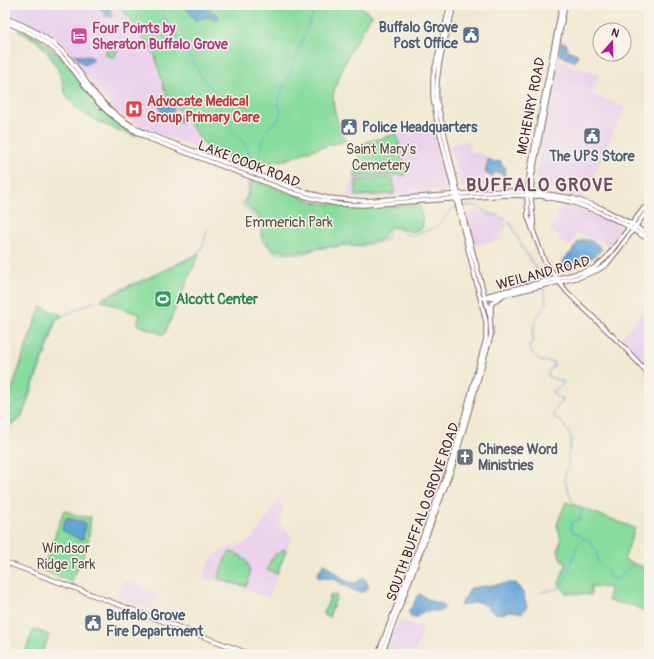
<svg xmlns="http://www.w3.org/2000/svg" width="654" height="659" font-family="Pangolin,sans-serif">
<rect width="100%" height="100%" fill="#f7f3e8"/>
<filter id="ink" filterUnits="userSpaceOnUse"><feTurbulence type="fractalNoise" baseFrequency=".025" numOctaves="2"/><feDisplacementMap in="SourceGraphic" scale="8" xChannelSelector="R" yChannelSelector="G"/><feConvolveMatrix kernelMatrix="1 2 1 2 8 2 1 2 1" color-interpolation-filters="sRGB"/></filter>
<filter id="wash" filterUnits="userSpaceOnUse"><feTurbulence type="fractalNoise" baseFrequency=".012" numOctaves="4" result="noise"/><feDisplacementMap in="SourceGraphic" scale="16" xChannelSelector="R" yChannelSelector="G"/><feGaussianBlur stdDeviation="0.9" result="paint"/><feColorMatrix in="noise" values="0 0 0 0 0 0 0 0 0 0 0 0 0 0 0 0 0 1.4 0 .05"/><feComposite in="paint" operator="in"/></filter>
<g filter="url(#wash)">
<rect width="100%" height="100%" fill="#f1e9d2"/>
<path fill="#ead1ec" d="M5,5H120L155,56L165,91L203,142L200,150L140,126L117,112L100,93L69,53L58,42L31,25L5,14Z
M559,59L599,75L591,94L625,107L583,199L547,188L537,187L535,185L546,110Z
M435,126L450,188L448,191L390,196L357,198L346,197L353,177L406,175L397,134Z
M469,141V149L473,152L487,156L484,170L485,187L464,189L461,186L449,145Z
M562,204L577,208L604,218L620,227L622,229L612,246L576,233L571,246L559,241L560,236L550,232Z
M473,211L485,213L500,217L503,220L507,226L503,230L501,231V240L473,246L466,213Z
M649,293V366L621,338L642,313Z
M279,498L283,508L280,525L292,536L269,598L237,586L203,578L209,563L214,556L222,550L246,543L256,535Z
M123,580L158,594L151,610L116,597Z
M399,619L424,629L414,654H386Z"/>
<path fill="#88dc9e" stroke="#697e64" d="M120,5H358L372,15C359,35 347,55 339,78C336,85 333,92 333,99C333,113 341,128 345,141L311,150L288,159L252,167L210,152L165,91L155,56Z
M21,29L41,40L63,59L107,113L136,134V136C114,129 80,117 67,97C64,93 64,85 62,80C57,65 45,46 32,38C27,35 22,34 18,31Z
M109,44L118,48L114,58L105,54Z
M397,134L406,175L353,177L366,142Z
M393,178L394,194L356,196V180Z
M252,180L318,203L381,207L420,204L423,227L413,232L390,226L382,239L358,245L335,246L297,252L273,250L264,240L258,217L245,204Z
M199,254L164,335L137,325L140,315L101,300Z
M41,307L61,315L62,316L56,320L50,341L21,418L5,429V398L10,395L28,341Z
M566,502L635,528L624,560L649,569V614L635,606L608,601L610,588L591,586V595L566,593L559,584L566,564L561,560L558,549L561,540L557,524Z
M64,510L78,516L91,517L88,544L72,582L44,571L46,560Z
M283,549L286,550L282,562H280L281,563L277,574L267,570L271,559L273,560V556L281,552Z
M230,552C247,554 255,571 246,586L231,583L218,578L226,557Z
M331,594L337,596L329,617L323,615Z
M34,629L49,635L42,654H33L25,651Z"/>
<path fill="#63a4d6" stroke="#566280" d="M92,5H105L111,10L112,17L106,16L103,10Z
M179,5C199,5 203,4 219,16V18L217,20L208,17L197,20H195C188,13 190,7 179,5Z
M561,42L566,43L567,50L578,54L575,62L559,55Z
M74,54L92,57L94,60L84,65Z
M162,95H164L173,108V118L175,119L177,115H179L183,123C176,122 168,116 162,117L159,105Z
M488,159L494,162L501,161V164L506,168L504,183L502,173H494L492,177L486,174L485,171Z
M582,240C589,239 596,243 601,248V250C596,256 574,269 567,267C565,266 563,264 562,263V261L572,251L577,243Z
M66,518L84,522L85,524L83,539H79L62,530Z
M324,564C335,568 342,584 355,583C357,582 361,579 363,578L366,580L368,585V589C359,598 345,584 335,580C330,578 324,578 319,578L317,575L319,571Z
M508,583H516L523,593L527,607L522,613L510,611L502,614L496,613L490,610L484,604L477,602L460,606L471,588Z
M420,594L431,601L440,603L445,608L441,611H424L415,618L411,617L408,611L413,605L417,596Z"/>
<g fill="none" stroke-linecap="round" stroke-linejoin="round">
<path stroke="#63a4d6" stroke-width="1" d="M158,5L202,77L208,85L214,90L215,99L225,123L237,137L243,141L257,165
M266,132L270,126L278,121L281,112L278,104V101L313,14L321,5
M257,173L259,168L258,159L265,135
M250,179L248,182L247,196L242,203L243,206L250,212L261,228L262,241L268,245L273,253L301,254L311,251L320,247H339L346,241L350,242L353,247L362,246L386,240L388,235V231C396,223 401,232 408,235C410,235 413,235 415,236C422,229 430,232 436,227C444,221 446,210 457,207
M462,206H478L487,213L497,215L504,219L512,225L523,248L539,272L542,281
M543,288L546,301L544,308L536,318L533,331V342L529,346V349L540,361L553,362L554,366L551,368L548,374L549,377L564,382L560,387L552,391L557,397L563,398C562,406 551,409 554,418L559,420L567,429L571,438V441L568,457L569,464L564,478L573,503L582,511L579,520L572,522L570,527L574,533H576L591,542L597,552C595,565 603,564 608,573C610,576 610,579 614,579C621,579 626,569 632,566L639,568L649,574
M101,298L103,296H108L125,287L148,278L197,254L201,250L208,229
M5,414L8,410L27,396L55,320L58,318L96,301
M542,592L560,588L563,586L577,546L584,538"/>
</g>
</g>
<g filter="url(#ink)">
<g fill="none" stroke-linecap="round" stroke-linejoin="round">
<defs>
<path id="major" d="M562,5L530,169L527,198L528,217L544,260L559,282L568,293L621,344L649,374
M5,18C28,26 48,37 65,54C75,64 83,77 91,89C107,109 125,124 148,134L298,190L327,198L364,201L503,191L534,192L572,198L601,208L632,224L649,236
M5,22C27,30 46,40 62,57C73,68 81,81 90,93C106,114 127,128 150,139L293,193L318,200L338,204L363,205L507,195L541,196L572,202L599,212L624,224L649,240
M534,230L531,197L532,177L565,5
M486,297L489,295L583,272L594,268L606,258L644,208H648
M482,298H490L580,277L598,270L607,264L619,249L647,211L649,206
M491,315V305L494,301L501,297
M5,562L250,654
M378,654L446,475L454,453L486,339V322L437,121L433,98V76L450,5
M382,654L454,463L491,335L490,316L465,223L437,102C434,69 447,36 454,5"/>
</defs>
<use href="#major" stroke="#846665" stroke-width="5.5"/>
<use href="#major" stroke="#fff" stroke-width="3.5"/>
</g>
</g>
<defs>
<symbol id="civic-square" viewBox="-11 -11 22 22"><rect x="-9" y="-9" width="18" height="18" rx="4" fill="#5c6f8a" stroke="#f7f3e8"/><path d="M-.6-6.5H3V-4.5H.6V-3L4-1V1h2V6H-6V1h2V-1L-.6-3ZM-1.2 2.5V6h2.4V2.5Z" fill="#fff"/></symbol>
<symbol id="hotel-square" viewBox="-11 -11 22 22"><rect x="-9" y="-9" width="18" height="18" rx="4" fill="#d1479c" stroke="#f7f3e8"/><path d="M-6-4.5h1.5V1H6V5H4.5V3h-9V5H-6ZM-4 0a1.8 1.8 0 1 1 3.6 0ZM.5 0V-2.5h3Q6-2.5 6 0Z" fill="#fff"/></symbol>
<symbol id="hospital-square" viewBox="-11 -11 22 22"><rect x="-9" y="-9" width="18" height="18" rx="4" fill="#e0444e" stroke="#f7f3e8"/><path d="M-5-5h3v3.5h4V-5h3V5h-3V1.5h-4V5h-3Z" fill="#fff"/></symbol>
<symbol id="stadium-square" viewBox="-11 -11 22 22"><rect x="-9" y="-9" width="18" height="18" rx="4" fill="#2e9e5b" stroke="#f7f3e8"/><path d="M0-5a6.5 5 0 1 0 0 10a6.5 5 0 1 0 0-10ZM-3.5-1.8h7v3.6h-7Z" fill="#fff"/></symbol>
<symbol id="church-square" viewBox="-11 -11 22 22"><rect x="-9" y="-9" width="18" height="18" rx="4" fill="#6b7280" stroke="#f7f3e8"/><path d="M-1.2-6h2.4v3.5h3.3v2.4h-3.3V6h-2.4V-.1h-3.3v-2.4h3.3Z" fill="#fff"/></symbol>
</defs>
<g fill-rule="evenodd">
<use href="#civic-square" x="461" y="25" width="20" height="20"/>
<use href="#hotel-square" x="69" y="26" width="20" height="20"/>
<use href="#hospital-square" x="124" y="99" width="20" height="20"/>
<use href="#civic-square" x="339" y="117" width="20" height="20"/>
<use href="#civic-square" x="582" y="126" width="20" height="20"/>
<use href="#stadium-square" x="153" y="289" width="20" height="20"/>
<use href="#church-square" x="455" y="447" width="20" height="20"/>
<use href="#civic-square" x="83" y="613" width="20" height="20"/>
</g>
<g text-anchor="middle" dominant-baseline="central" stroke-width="3" stroke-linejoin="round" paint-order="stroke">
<g font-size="14" font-weight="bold" fill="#4e5e75" stroke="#f7f3e8" text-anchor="start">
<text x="458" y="27" text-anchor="end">Buffalo Grove<tspan x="458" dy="16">Post Office</tspan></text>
<text x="362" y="127">Police Headquarters</text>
<text x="592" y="156" text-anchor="middle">The UPS Store</text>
<text x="106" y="615">Buffalo Grove<tspan x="106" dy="16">Fire Department</tspan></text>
</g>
<g font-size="14" font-weight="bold" fill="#b23c85" stroke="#f7f3e8" text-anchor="start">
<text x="92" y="28">Four Points by<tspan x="92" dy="16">Sheraton Buffalo Grove</tspan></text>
</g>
<g font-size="14" font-weight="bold" fill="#be3a42" stroke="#f7f3e8" text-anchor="start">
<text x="147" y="101">Advocate Medical<tspan x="147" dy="16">Group Primary Care</tspan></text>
</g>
<g font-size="14" fill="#4a1f2b" stroke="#f7f3e8">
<text transform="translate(531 106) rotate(-79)">MCHENRY ROAD</text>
<text transform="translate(249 164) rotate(21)">LAKE COOK ROAD</text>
<text transform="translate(543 273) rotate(-15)">WEILAND ROAD</text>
<text transform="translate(423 512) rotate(-70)">SOUTH BUFFALO GROVE ROAD</text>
</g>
<g font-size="14" fill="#5a4e48" stroke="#f7f3e8">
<text x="381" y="149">Saint Mary's<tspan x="381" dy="16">Cemetery</tspan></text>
<text x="289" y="222">Emmerich Park</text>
<text x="66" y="548">Windsor<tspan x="66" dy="16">Ridge Park</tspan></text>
</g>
<g font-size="14" font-weight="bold" fill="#27864d" stroke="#f7f3e8" text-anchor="start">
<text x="176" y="299">Alcott Center</text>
</g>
<g font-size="14" font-weight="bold" fill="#5b616d" stroke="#f7f3e8" text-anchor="start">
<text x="478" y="449">Chinese Word<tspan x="478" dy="16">Ministries</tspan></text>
</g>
<g font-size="18" font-weight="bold" letter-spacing="1" fill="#714a64" stroke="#f7f3e8">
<text x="540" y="185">BUFFALO GROVE</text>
</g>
</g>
<rect width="654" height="659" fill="none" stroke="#f7f3e8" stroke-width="20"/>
<g transform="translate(612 42) rotate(20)"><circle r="19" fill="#f7f3e8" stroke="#b29e9c"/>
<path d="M0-3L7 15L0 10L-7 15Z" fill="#b5179e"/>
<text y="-6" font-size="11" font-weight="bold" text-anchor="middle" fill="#4a1f2b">N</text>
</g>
</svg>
